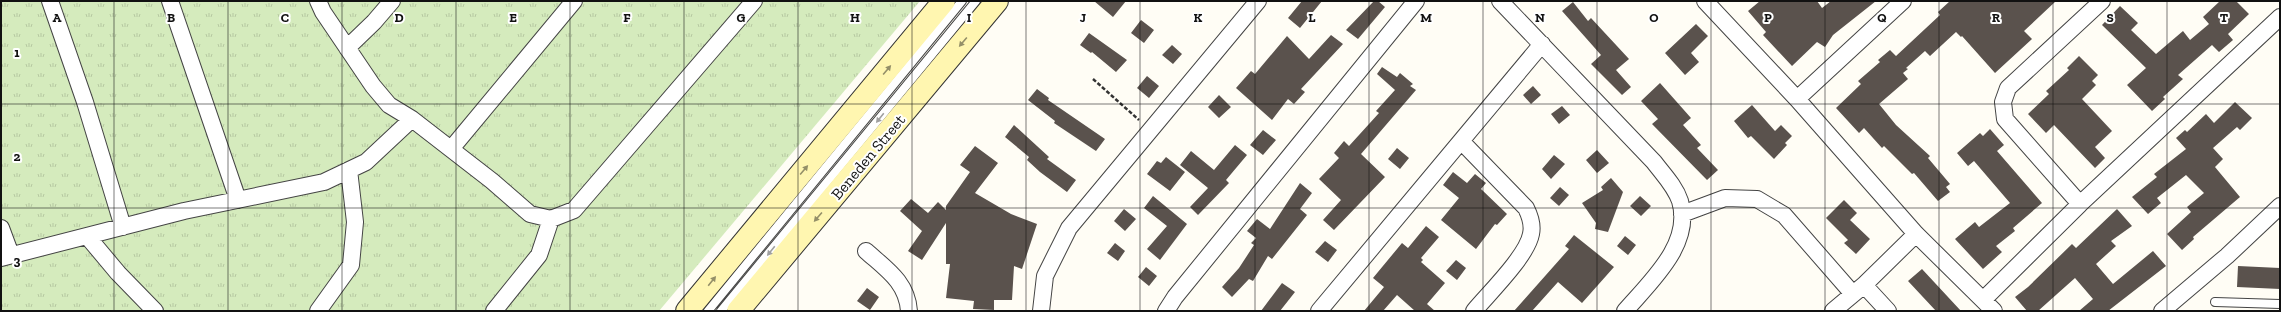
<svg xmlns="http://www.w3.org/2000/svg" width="2281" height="312" font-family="'Zilla Slab',serif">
<defs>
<pattern id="grass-tufts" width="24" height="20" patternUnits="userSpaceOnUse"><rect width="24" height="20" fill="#d5ebbd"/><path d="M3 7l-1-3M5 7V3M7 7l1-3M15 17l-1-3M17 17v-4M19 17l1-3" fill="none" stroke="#b6c8a1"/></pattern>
</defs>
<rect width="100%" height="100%" fill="#fffdf5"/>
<path fill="url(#grass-tufts)" d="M1,1H920L659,311H1Z"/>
<path fill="#5a524d" d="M1094,1H1126L1113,17Z
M1302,1H1322L1300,28L1288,18Z
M1374,1H1378L1385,7L1358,39L1346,30Z
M1760,1H1817L1822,8L1831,1H1876L1833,35L1825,47L1817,42L1792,66L1763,35L1766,32L1748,11Z
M1950,1H2056L2024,31L2032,39L1995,73L1962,36L1961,37L1956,32L1930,56L1925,51L1906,68L1908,69L1903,73L1908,79L1879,104L1896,125L1930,156L1928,158L1950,184L1946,187L1950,192L1938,201L1914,173L1912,174L1884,146L1882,148L1864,128L1859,133L1836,108L1861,84L1858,81L1880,62L1878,60L1890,50L1896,56L1940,15L1938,12Z
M2220,1H2236L2249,14L2228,34L2233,40L2219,52L2212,45L2178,75L2183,79L2163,97L2165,99L2152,111L2127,85L2146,68L2102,25L2120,6L2138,23L2131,30L2156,54L2183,31L2190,40L2209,24L2203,17Z
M1573,2L1588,21L1591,18L1629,59L1616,70L1631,87L1622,95L1591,64L1601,55L1562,11Z
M1141,20L1154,30L1144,43L1131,33Z
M1696,24L1708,36L1691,53L1699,62L1685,75L1665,53Z
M1089,33L1127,60L1116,72L1092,52L1091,53L1080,45Z
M1331,35L1343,44L1301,89L1305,92L1294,104L1288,99L1272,120L1236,88L1251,71L1255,74L1287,36L1309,59Z
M1172,45L1182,54L1173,64L1162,55Z
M2079,56L2098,75L2092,81L2096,85L2082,99L2112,131L2095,147L2105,158L2095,168L2054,125L2046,133L2028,114L2049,94L2046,91L2069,70L2067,68Z
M1382,67L1397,77L1400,73L1413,84L1410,86L1416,90L1361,154L1385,177L1334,230L1323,220L1341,200L1319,179L1339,158L1334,153L1344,141L1349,146L1379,113L1376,111L1395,90L1377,74Z
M1147,76L1159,86L1149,98L1137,88Z
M1660,83L1691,118L1683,125L1701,145L1697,148L1718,170L1707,180L1652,124L1658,119L1641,101Z
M1533,86L1541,95L1531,104L1523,95Z
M1037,89L1049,98L1048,100L1105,139L1096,151L1054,123L1055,121L1028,100Z
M1219,95L1231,107L1219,118L1208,107Z
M2235,102L2252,118L2240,130L2237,127L2213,148L2223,159L2215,167L2240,197L2193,237L2194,239L2182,250L2167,234L2191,212L2187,207L2204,193L2186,175L2157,198L2161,203L2148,214L2132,197L2157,177L2154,174L2186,149L2176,138L2185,130L2187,132L2206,114L2214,123Z
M1752,105L1775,131L1781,125L1792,136L1785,143L1787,145L1774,159L1751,136L1748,138L1734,121Z
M1562,106L1570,115L1559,124L1551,114Z
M1014,125L1049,157L1047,159L1076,180L1067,192L1040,172L1027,160L1029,157L1005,137Z
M1990,129L2004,145L1997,151L2042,203L2013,228L2015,231L1996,246L2002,252L1983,269L1955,239L1975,222L1979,227L2010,203L1974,161L1968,166L1957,153L1980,133L1983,136Z
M1263,130L1276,140L1263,155L1250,145Z
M1235,145L1247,155L1226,180L1229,183L1198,215L1190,207L1208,188L1180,165L1191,151L1214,170Z
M975,146L998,163L975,193L1011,214L1037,224L1022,269L1014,266L1012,300H994V310L973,309L974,301L946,298L950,264H946V223L922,260L908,251L922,231L900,211L911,199L928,213L938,202L946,210V206L970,172L960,165Z
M1397,148L1409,158L1400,169L1388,159Z
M1597,150L1609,163L1597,173L1586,160Z
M1554,155L1565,164L1551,179L1542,169Z
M1166,157L1185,172L1170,191L1147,174L1157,161L1161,163Z
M1453,172L1467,183L1475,174L1486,183L1481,189L1507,214L1497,225L1495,224L1476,249L1441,220L1459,198L1443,185Z
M1611,178L1623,192L1608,232L1595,229L1596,223L1582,203L1603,190L1601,187Z
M1300,183L1312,193L1300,209L1307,215L1272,259L1268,256L1253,281L1249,279L1232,297L1222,287L1239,268L1254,245L1251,243L1256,238L1247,231L1257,219L1270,229Z
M1560,187L1569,195L1559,206L1550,198Z
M1153,196L1187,224L1160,260L1147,249L1167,226L1144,208Z
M1640,196L1651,206L1641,216L1630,206Z
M1844,200L1857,213L1850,220L1870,239L1856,254L1844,243L1848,240L1826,218Z
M1124,209L1136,219L1125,231L1114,221Z
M2117,209L2132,226L2111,241L2116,246L2096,264L2113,284L2153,251L2166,266L2108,311H2079L2093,299L2075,278L2038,311H2027L2015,297L2028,287L2072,244L2076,248Z
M1426,226L1439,237L1421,258L1423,260L1421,262L1445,283L1427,304L1435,311H1415L1397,295L1383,311H1364L1384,287L1373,278L1402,243L1408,248Z
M1574,235L1614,267L1582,303L1558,282L1532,311H1514L1569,249L1565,246Z
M1625,236L1636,245L1628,255L1617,246Z
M1325,241L1337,250L1328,262L1315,252Z
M1115,243L1125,251L1118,261L1107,253Z
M1456,260L1466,268L1457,280L1446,271Z
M2238,266L2280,268V289L2237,287Z
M1146,267L1157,276L1149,286L1138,277Z
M1922,269L1961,311H1936L1908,281Z
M1282,283L1295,292L1280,311H1261Z
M867,288L879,297L870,310L857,301Z"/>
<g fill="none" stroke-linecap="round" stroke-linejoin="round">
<defs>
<path id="service" d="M2215,302L2280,304
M708,311L962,1
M721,311L976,1"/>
<path id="minor" d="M50,1L85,102L123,227
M170,1L238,200
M318,1L323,12L373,86L389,105L412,119L492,181L530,214L551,219L574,210L754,1
M1500,1L1654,162C1663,174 1675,186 1680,201C1693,244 1650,282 1625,311
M1705,1L1797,99L1916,234L1994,311
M347,48L374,22L392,1
M1797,99L1903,1
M1462,142L1526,208C1530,216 1533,225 1531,234C1527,256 1489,293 1474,311
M451,149L574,1
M2080,204L2005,119L2003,102L2008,88L2102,1
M1682,214L1725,198L1757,199L1784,215L1853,294
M1,228L11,255
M87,236L118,273L155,311
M866,251C886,269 907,282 909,311
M1,258L184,211L324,182L366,162L412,119
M1864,285L1888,311
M1983,300L2080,204L2280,17
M318,311L351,265L355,222L349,170
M494,311L539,255L551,219
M1041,311L1045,276L1069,228L1258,1
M1166,311L1175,297L1416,1
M1319,311L1542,44
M1833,311L1864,285L1916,234
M2162,311L2227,256L2280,206"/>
<path id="secondary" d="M687,311L944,1
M738,311L997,1"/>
</defs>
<use href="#service" stroke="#444" stroke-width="10"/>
<use href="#minor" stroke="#444" stroke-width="18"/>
<use href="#secondary" stroke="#333" stroke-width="24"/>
<path stroke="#333" stroke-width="2.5" stroke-dasharray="4 2" stroke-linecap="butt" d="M1093,79L1139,120"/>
<use href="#service" stroke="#fff" stroke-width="8"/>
<use href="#minor" stroke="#fff" stroke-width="16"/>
<use href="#secondary" stroke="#fff6b0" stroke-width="22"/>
</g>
<defs><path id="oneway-solid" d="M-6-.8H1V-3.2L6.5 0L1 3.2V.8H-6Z"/></defs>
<g fill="#948f68">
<use href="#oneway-solid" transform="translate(963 42) rotate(130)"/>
<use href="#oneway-solid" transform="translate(887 70) rotate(-50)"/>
<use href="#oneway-solid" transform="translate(804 170) rotate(-50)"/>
<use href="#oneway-solid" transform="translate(818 217) rotate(131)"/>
<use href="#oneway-solid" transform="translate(712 281) rotate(-51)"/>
</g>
<g fill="#a0a0a0">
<use href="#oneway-solid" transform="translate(880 118) rotate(129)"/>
<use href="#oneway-solid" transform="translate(771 251) rotate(129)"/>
</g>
<path fill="none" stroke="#111" stroke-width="1" stroke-opacity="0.55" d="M114,1V311M228,1V311M342,1V311M456,1V311M570,1V311M684,1V311M798,1V311M912,1V311M1026,1V311M1140,1V311M1255,1V311M1369,1V311M1483,1V311M1597,1V311M1711,1V311M1825,1V311M1939,1V311M2053,1V311M2167,1V311M1,104H2280M1,208H2280"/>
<g text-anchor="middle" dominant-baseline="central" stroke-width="4" stroke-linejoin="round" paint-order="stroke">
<g font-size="16" fill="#111" stroke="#fff">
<text transform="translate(868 157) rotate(-50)">Beneden Street</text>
</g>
</g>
<g font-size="13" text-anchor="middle" font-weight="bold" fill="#111" stroke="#fff" stroke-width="4" stroke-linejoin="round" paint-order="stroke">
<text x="57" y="22">A</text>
<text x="171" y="22">B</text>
<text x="285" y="22">C</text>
<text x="399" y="22">D</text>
<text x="513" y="22">E</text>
<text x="627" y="22">F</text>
<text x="741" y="22">G</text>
<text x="855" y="22">H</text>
<text x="969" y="22">I</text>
<text x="1083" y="22">J</text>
<text x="1198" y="22">K</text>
<text x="1312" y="22">L</text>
<text x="1426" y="22">M</text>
<text x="1540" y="22">N</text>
<text x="1654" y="22">O</text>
<text x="1768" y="22">P</text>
<text x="1882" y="22">Q</text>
<text x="1996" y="22">R</text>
<text x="2110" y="22">S</text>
<text x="2224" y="22">T</text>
<text x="17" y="57">1</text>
<text x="17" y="161">2</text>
<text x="17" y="265">3</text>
</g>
<rect width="2281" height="312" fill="none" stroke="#111111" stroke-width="4"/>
</svg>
